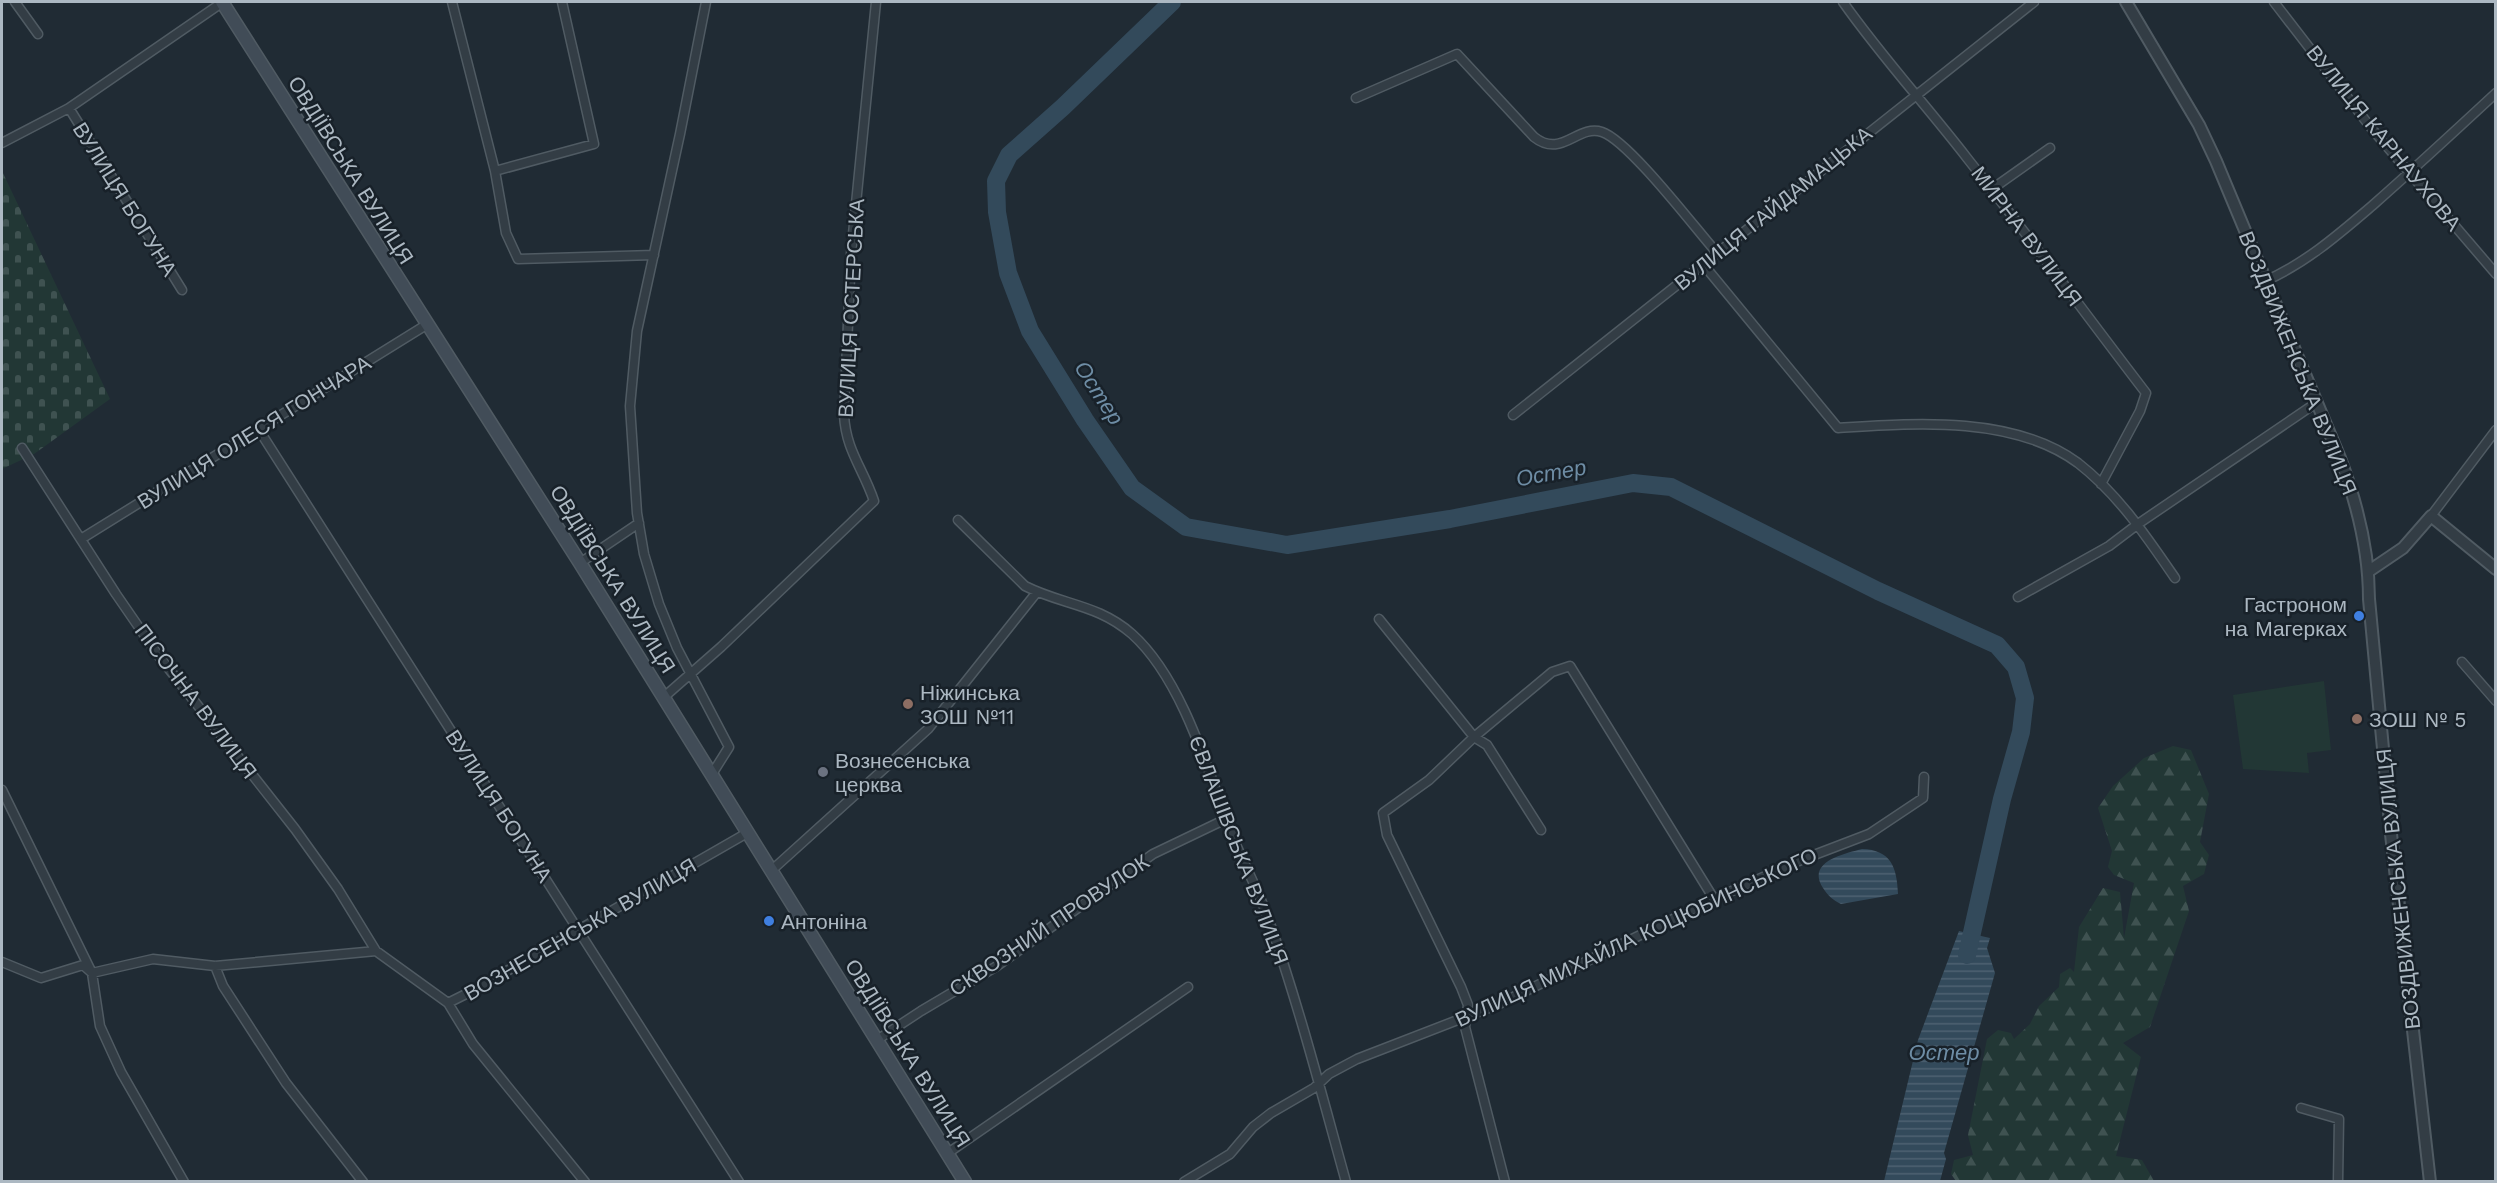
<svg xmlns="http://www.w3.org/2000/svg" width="2497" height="1183" font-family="'Work Sans',sans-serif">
<defs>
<pattern id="forest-firs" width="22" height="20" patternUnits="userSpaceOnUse" patternTransform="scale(1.5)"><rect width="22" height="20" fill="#223735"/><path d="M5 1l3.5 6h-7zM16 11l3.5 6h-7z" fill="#3f5251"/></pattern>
<pattern id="cemetery-stones" width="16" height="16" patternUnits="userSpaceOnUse" patternTransform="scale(1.5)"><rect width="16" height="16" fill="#223735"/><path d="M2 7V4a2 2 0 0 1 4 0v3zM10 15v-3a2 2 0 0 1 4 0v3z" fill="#3f5251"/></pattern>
<pattern id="water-rules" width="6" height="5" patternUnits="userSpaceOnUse" patternTransform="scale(1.5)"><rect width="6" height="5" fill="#334a5b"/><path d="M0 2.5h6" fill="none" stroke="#4e6271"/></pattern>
</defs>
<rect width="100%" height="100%" fill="#202b34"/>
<path fill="url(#forest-firs)" d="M2173,746L2191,750L2209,794L2200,842L2209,855L2204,874L2183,886L2189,911L2150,1027L2123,1043L2141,1057L2116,1156L2142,1160L2154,1181H1956L1951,1174L1954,1160L1973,1155L1968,1135L1987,1039L1998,1030L2011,1033L2014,1039L2030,1024L2039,1006L2059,987L2060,974L2070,968L2074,972L2079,927L2103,888L2120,892L2124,938L2134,883L2114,875L2108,867L2112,851L2098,808L2113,786L2144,758Z"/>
<path fill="url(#cemetery-stones)" d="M2,171L110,399L34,454L2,469Z"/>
<path fill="#223735" d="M2324,681L2331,750L2307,753L2309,773L2243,769L2233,695Z"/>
<path fill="url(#water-rules)" d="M1862,849C1891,850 1897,867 1898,894L1841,904C1833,900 1828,896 1823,888C1806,862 1843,854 1862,849Z
M1959,931L1990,938L1987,948L1995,973L1944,1153L1946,1159L1940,1181H1884L1918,1040Z"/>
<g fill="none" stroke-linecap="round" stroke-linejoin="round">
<path stroke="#334a5b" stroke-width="18" d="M1172,2L1063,107L1009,155L996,181L997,212L1008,273L1030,331L1085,420L1132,488L1186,527L1287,545L1450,519L1633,483L1671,487L1878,591L1997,645L2016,667L2025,698L2021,732L2002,799L1967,955"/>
<defs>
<path id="minor" d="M15,2L38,34
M452,2L495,171L506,233L518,259L654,255
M706,2L680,134L637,331L630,406L637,513L644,554L659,604L677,648L729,747L712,774
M1843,2C1881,56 1926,105 1967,158C2028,235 2086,315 2146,393L2140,411L2101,484
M2274,2L2372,129L2496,274
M1356,98L1457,54L1534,137C1562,159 1577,124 1602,132C1629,141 1695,228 1717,253
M69,108L182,290
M2,143L69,108L223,2
M495,171L594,144L562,2
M1992,189L2050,148
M1703,264L1838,428C1914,423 2013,415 2078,463C2118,494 2147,537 2175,578
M2265,281C2306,263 2339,234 2373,205C2415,168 2455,131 2496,93
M1513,415L2034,2
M259,430L739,1182
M22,448L116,594L158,655L295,829L338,889L376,951
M2431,516L2496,430
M958,520L1025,586C1062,605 1098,604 1132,634C1179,676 1205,760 1226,819C1237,852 1255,882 1267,915C1298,1002 1321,1092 1346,1182
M81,539L426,325
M580,563L639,523
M2018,597L2109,546L2138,524L2316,403
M1379,619L1474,737L1487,745L1541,830
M2462,662L2496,701
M664,697L721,647L874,501C863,468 846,451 844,415L851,254L876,2
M2,790L92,973L100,1026L121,1072L184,1182
M772,870L928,729L1037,592
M2,962L41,978L83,965L92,973L153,959L215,966L376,951L448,1003L472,991L747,833
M215,966L223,986L286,1083L363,1182
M448,1003L473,1044L585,1182
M877,1040L921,1011L997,966L1153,854L1226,819
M2301,1108L2339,1119L2338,1182
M948,1153L1188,987
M1184,1182L1230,1154L1253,1127L1271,1113L1314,1088L1329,1074L1357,1059L1499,1004L1714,899L1801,860L1869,834L1923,798L1924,777
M1505,1182L1465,1027L1468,1005L1461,987L1387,835L1383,813L1429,780L1474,737L1552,672L1570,666L1714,899"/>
<path id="tertiary" d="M2126,2L2199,125L2216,161L2340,458C2357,503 2369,550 2369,599L2391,834L2430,1182
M2369,571L2403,548L2431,516L2496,569"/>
<path id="secondary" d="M222,2L580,563L965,1182"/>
</defs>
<use href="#minor" stroke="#505b63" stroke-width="11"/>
<use href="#tertiary" stroke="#505b63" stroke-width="14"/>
<use href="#secondary" stroke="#505b63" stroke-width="15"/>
<use href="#minor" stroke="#333d45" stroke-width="8"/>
<use href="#tertiary" stroke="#333d45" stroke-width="10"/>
<use href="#secondary" stroke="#414c57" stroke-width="12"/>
</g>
<g fill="#3f7fe0" stroke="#182129" stroke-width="2">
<circle cx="2359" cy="616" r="6"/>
<circle cx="769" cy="921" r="6"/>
</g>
<g fill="#8d6e63" stroke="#182129" stroke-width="2">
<circle cx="908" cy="704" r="6"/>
<circle cx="2357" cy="719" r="6"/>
</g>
<circle fill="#6b7280" stroke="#182129" stroke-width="2" cx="823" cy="772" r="6"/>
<g text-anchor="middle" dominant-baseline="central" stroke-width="5" stroke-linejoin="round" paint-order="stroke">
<g font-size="21" fill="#acb8c2" stroke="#182129">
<text transform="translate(2384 138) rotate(51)">ВУЛИЦЯ КАРНАУХОВА</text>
<text transform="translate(351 170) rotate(58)">ОВДІЇВСЬКА ВУЛИЦЯ</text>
<text transform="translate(125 199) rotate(58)">ВУЛИЦЯ БОГУНА</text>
<text transform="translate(1773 208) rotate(-39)">ВУЛИЦЯ ГАЙДАМАЦЬКА</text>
<text transform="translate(2027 236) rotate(53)">МИРНА ВУЛИЦЯ</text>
<text transform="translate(851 308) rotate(-87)">ВУЛИЦЯ ОСТЕРСЬКА</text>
<text transform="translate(2298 363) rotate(68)">ВОЗДВИЖЕНСЬКА ВУЛИЦЯ</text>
<text transform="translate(254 432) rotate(-32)">ВУЛИЦЯ ОЛЕСЯ ГОНЧАРА</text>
<text transform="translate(613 579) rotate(58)">ОВДІЇВСЬКА ВУЛИЦЯ</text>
<text transform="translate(196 701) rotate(53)">ПІСОЧНА ВУЛИЦЯ</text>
<text transform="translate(499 806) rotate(57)">ВУЛИЦЯ БОГУНА</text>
<text transform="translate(1239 850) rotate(69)">ЄВЛАШІВСЬКА ВУЛИЦЯ</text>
<text transform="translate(2398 889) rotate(-96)">ВОЗДВИЖЕНСЬКА ВУЛИЦЯ</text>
<text transform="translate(1049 925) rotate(-34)">СКВОЗНИЙ ПРОВУЛОК</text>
<text transform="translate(580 929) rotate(-30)">ВОЗНЕСЕНСЬКА ВУЛИЦЯ</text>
<text transform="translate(1636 937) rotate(-25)">ВУЛИЦЯ МИХАЙЛА КОЦЮБИНСЬКОГО</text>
<text transform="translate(908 1053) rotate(58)">ОВДІЇВСЬКА ВУЛИЦЯ</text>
</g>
<g font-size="21" fill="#acb8c2" stroke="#182129" text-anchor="start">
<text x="2347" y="604" text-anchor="end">Гастроном<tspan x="2347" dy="24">на Магерках</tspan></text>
<text x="920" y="692">Ніжинська<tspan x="920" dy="24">ЗОШ №11</tspan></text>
<text x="2369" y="719">ЗОШ № 5</text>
<text x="835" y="760">Вознесенська<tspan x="835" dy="24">церква</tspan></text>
<text x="781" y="921">Антоніна</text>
</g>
<g font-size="22" font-style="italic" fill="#6e8da5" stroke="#182129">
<text transform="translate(1099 393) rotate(57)">Остер</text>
<text transform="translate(1551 473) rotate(-10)">Остер</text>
<text x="1944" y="1052">Остер</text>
</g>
</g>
<rect width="2497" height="1183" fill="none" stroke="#acb8c2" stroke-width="6"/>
</svg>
